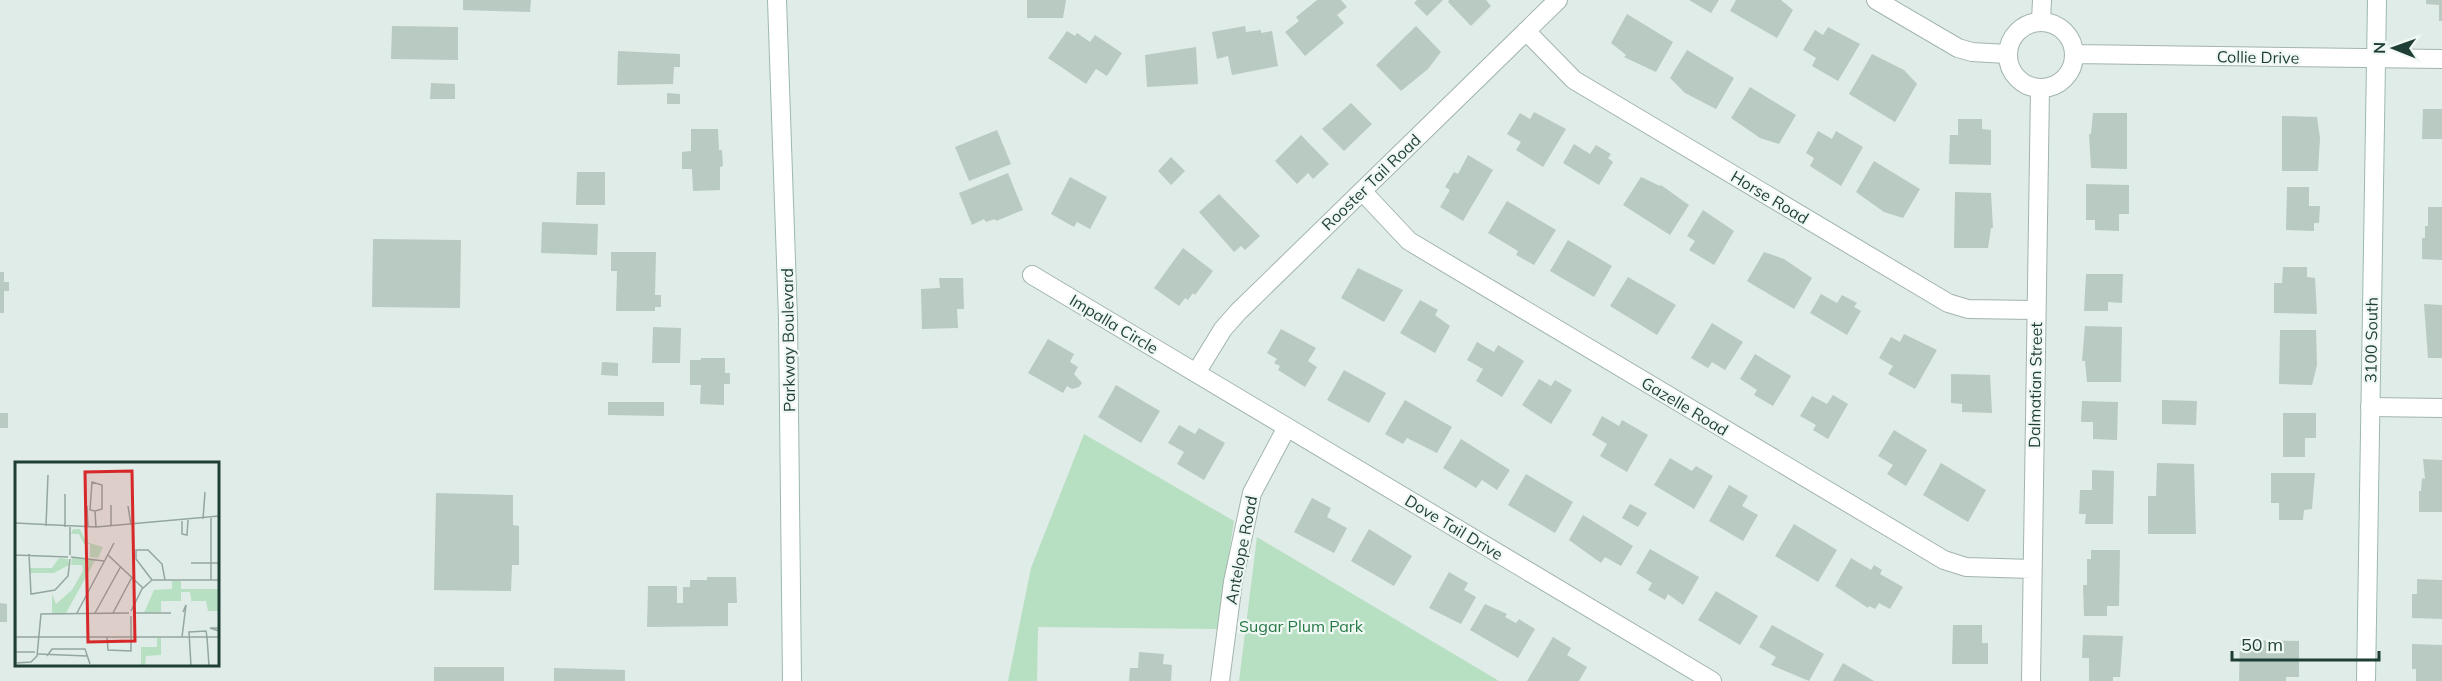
<svg xmlns="http://www.w3.org/2000/svg" width="2442" height="681" font-family="Mulish,sans-serif">
<rect width="100%" height="100%" fill="#e0ece7"/>
<path fill="#b7dfc2" d="M1084,434L1234,521L1217,629L1038,627L1037,681H1008L1031,568Z
M1257,537L1499,681H1239Z"/>
<path fill="#b8cac2" d="M463,0H531L530,12L463,10Z
M1027,0H1066L1063,18H1027Z
M1317,0H1341L1347,7L1337,15L1344,23L1305,56L1285,32L1299,21L1296,17Z
M1417,0H1443L1427,16L1414,3Z
M1449,0H1486L1491,6L1471,26L1448,2Z
M1689,0H1719L1711,13Z
M1736,0H1781L1793,10L1777,38L1730,11Z
M2426,0H2442V21H2439V5L2426,4Z
M1627,14L1673,42L1656,72L1624,57L1626,55L1611,43Z
M392,26L458,27V60L391,59Z
M1245,26L1246,32L1261,30V33L1272,31L1278,66L1232,75L1228,56L1217,59L1212,32Z
M1416,26L1441,52L1428,69L1401,91L1376,65Z
M1828,27L1860,44L1838,81L1812,66L1816,58L1803,50L1815,30L1823,35Z
M1067,31L1075,36L1077,33L1090,42L1095,35L1122,53L1107,76L1096,69L1086,84L1048,58Z
M1196,47L1198,84L1147,87L1145,55Z
M1687,50L1734,78L1716,109L1685,93L1670,78Z
M618,51L680,54V67H674L673,84L617,85Z
M1872,54L1904,70L1917,84L1895,122L1849,94Z
M431,83L455,84V99H430Z
M1750,87L1796,115L1779,144L1760,138L1731,118Z
M667,93L680,94V104H667Z
M1351,103L1372,124L1344,151L1322,129Z
M2423,109H2442V139H2422Z
M1534,112L1566,129L1543,167L1516,150L1521,142L1507,134L1520,113L1530,119Z
M2093,113H2127V169L2091,168L2089,134H2091Z
M2282,116L2317,117L2320,138L2318,171H2282Z
M1958,119H1982V129L1991,130V165L1949,164L1950,135H1958Z
M691,129H718L719,150H722L723,166L720,167V190L693,191L692,169H682V152L691,151Z
M997,130L1011,164L969,181L955,147Z
M1818,131L1832,139L1836,131L1863,147L1841,186L1810,166L1814,158L1806,153Z
M1301,135L1329,164L1313,179L1308,173L1297,184L1275,161Z
M1574,144L1590,154L1596,145L1611,154L1608,158L1613,162L1599,185L1563,163Z
M1468,155L1493,170L1463,221L1440,207L1450,190L1445,187L1454,172L1458,174Z
M1171,157L1185,171L1171,185L1158,171Z
M1874,161L1920,189L1903,218L1884,212L1856,192Z
M577,172H605V205H576Z
M1008,173L1023,210L996,221L995,219L986,222L984,219L972,225L959,193Z
M1070,177L1107,197L1090,229L1077,222L1074,227L1051,214Z
M1641,177L1660,186L1661,185L1689,205L1670,235L1623,205Z
M2086,184L2129,185V214H2119V231L2095,230V220H2086Z
M2287,187H2309V206H2320L2319,223H2314V231L2286,230Z
M1955,192L1991,193L1993,228H1991L1988,248H1954Z
M1219,194L1260,236L1245,250L1241,246L1234,252L1199,212Z
M1507,201L1556,230L1534,265L1516,255L1518,251L1488,233Z
M2428,207H2442V260L2422,259V238H2425V226H2428Z
M1703,210L1734,231L1714,265L1689,250L1695,241L1687,236Z
M542,222L598,224L597,255L541,253Z
M373,239L461,240L460,308L372,307Z
M1568,240L1612,266L1594,297L1550,271Z
M1183,248L1213,271L1195,295L1193,293L1188,300L1185,298L1179,306L1154,288Z
M611,252H656L655,295H661V307H655V311H616L617,271H611Z
M1764,252L1784,259L1812,278L1794,309L1747,281Z
M2283,267H2307V277L2315,278L2317,314L2274,313V283H2282Z
M1358,268L1403,290L1384,322L1341,298Z
M0,272H4V282H9V291H4V313H0Z
M2086,274H2123L2122,303L2108,302V311H2084Z
M1628,277L1676,305L1657,335L1610,306Z
M939,278H963L964,309H957L958,328L922,329L921,289L940,288Z
M1821,294L1837,303L1842,295L1857,303L1854,307L1861,311L1847,335L1810,313Z
M1420,300L1438,310L1435,315L1450,326L1435,353L1400,333Z
M2424,304L2442,305V358H2428Z
M1712,323L1743,342L1725,370L1712,362L1708,368L1691,358Z
M2085,326L2122,327L2121,382H2087L2085,361H2082Z
M653,327L681,328L680,363H652Z
M1281,329L1316,348L1308,361L1317,367L1305,387L1278,370L1280,366L1274,363L1277,359L1267,353Z
M2280,330H2316L2317,365L2312,385L2279,384Z
M1904,334L1937,350L1915,389L1888,374L1893,366L1879,358L1891,337L1900,342Z
M1048,339L1074,354L1070,362L1078,367L1074,374L1082,383L1079,387L1072,389L1067,386L1063,393L1028,373Z
M1477,342L1494,352L1498,345L1524,361L1502,397L1476,381L1483,369L1467,360Z
M1755,354L1791,376L1773,406L1754,395L1757,390L1740,379Z
M701,358H725V373H730V384H724V405L700,404L701,385H690V360H701Z
M602,362L618,363V376L601,375Z
M1344,370L1386,393L1369,423L1327,400Z
M1951,374L1990,375L1992,413L1962,412V404L1951,403Z
M1539,379L1551,386L1555,380L1572,390L1551,424L1522,405Z
M1116,385L1160,411L1141,443L1098,417Z
M1833,395L1848,404L1828,439L1813,430L1816,425L1800,416L1812,396L1827,404Z
M1405,400L1452,427L1437,453L1407,438L1403,444L1385,434Z
M2162,400L2197,401L2196,425L2162,424Z
M2082,401L2118,402L2117,440L2093,439V422H2081Z
M608,402H664V416L608,415Z
M0,413H8V428H0Z
M2283,413H2316V438H2305V457H2283Z
M1602,416L1619,426L1622,420L1648,435L1627,472L1600,456L1607,444L1592,435Z
M1179,425L1195,434L1199,428L1225,443L1204,480L1177,464L1184,452L1168,443Z
M1894,430L1927,450L1906,486L1887,474L1893,465L1878,456Z
M1461,439L1510,470L1497,490L1482,480L1476,488L1443,468Z
M1670,458L1692,471L1696,466L1713,476L1694,509L1654,485Z
M2423,459L2442,460V512H2419V491H2421L2422,478L2425,479Z
M1941,463L1986,490L1968,522L1923,495Z
M2157,463L2194,464L2196,534H2148V496H2156Z
M2092,470L2114,471L2113,524H2085L2086,514H2079L2080,490H2092Z
M2271,473H2315L2312,509L2304,510L2303,520H2279V503H2271Z
M1526,474L1573,502L1555,533L1508,505Z
M1729,485L1748,496L1742,506L1758,515L1743,541L1709,521Z
M436,493L513,495V525L519,526V565H512L511,591L434,590Z
M1312,498L1331,508L1327,517L1347,528L1334,553L1294,532Z
M1630,504L1647,513L1638,527L1622,518Z
M1583,515L1633,546L1621,566L1605,557L1601,563L1569,540Z
M1794,524L1837,550L1818,582L1775,556Z
M1369,529L1412,556L1394,586L1351,561Z
M1650,549L1699,577L1683,605L1668,594L1665,600L1648,590L1652,583L1636,573Z
M2091,550H2120L2119,606H2107V616H2084L2083,585H2087V559H2091Z
M1851,558L1871,570L1874,565L1882,570L1880,574L1903,587L1890,609L1879,603L1875,609L1869,606L1868,608L1835,586Z
M1449,572L1468,583L1464,590L1476,597L1461,624L1429,608Z
M707,577H736L737,603H728V626L647,627L648,586H677V603H683V587H690V580H707Z
M2417,579L2442,580V619L2412,618V594H2417Z
M1716,591L1758,616L1740,645L1698,620Z
M0,603L7,604V622H0Z
M1485,604L1507,614L1505,617L1516,623L1519,619L1535,629L1518,658L1470,630Z
M1772,625L1824,654L1809,681L1771,665L1776,657L1759,647Z
M1953,625H1982V643H1988V664H1952Z
M2083,635L2123,636L2120,677H2113V681H2089V658H2082Z
M1553,637L1571,648L1567,655L1587,667L1579,681H1527Z
M2240,640L2299,641V677H2286V681H2239Z
M2412,644L2442,645V681H2416V669H2412Z
M1139,652L1164,654L1163,664L1172,665L1171,681H1129L1130,668H1138Z
M1843,663L1874,681H1833Z
M434,667H504V681H434Z
M554,668L625,670V681H554Z"/>
<g fill="none" stroke-linecap="round" stroke-linejoin="round">
<defs>
<path id="street" d="M1876,0L1958,48L1972,52L2007,54
M2041,21L2042,0
M2008 55a33 33 0 1 1 66 0a33 33 0 1 1-66 0Z
M1526,31L1574,80L1948,303L1968,309L2036,310
M2074,54L2442,59
M1362,191L1409,241L1944,560L1966,567L2032,569
M1032,275L1712,681
M1196,373L1223,329L1238,312L1558,0
M2370,407L2442,408
M1220,681L1233,582L1252,493L1287,427
M2031,681L2040,89"/>
<path id="secondary" d="M777,0L788,319L792,681
M2366,681L2377,0"/>
</defs>
<use href="#street" stroke="#a2b4ae" stroke-width="20"/>
<use href="#secondary" stroke="#9db9af" stroke-width="20"/>
<use href="#street" stroke="#fff" stroke-width="18"/>
<use href="#secondary" stroke="#fff" stroke-width="18"/>
</g>
<g text-anchor="middle" dominant-baseline="central" stroke-width="4.5" stroke-linejoin="round" paint-order="stroke">
<g font-size="16" fill="#1f3e36" stroke="#f0f8f4">
<text transform="translate(2258 57) rotate(1)">Collie Drive</text>
<text transform="translate(1371 182) rotate(-44)">Rooster Tail Road</text>
<text transform="translate(1770 197) rotate(31)">Horse Road</text>
<text transform="translate(1114 324) rotate(31)">Impalla Circle</text>
<text transform="translate(788 340) rotate(-91)">Parkway Boulevard</text>
<text transform="translate(2371 340) rotate(-89)">3100 South</text>
<text transform="translate(2035 385) rotate(-89)">Dalmatian Street</text>
<text transform="translate(1685 406) rotate(31)">Gazelle Road</text>
<text transform="translate(1454 527) rotate(31)">Dove Tail Drive</text>
<text transform="translate(1241 550) rotate(-79)">Antelope Road</text>
</g>
<g font-size="16" fill="#267846" stroke="#f0f8f4">
<text x="1301" y="626">Sugar Plum Park</text>
</g>
</g>
<g transform="translate(15 462)">
<rect width="204" height="204" fill="#e0ece7"/>
<path d="M58,67H65L71,80L88,85L83,96L75,95V82H69L64,72H56ZM44,96L53,97L54,103L39,111H15V106H37ZM57,96L81,97L51,151H37V132L41,142L57,128L68,109L67,103H56ZM157,119H166V127H204V149H193L191,139H177V142L175,130H166V139H146V150L129,151L139,128L157,127ZM142,176H146V193L131,194L130,204H126V185H142Z" fill="#b7dfc2"/>
<path fill="none" stroke="#93a6a0" stroke-width="1.5" d="M50,32V65M72,44L73,65M113,44L116,63M80,49L75,48L77,20L87,23V47L80,49L81,65M196,56V118M188,57L190,30M167,59V72L172,73L173,58M0,61L81,65L204,54M0,63L1,204M31,64L33,13M96,64V43M55,65V93M14,92L16,132L40,128L53,114L55,97M0,93L53,95M93,93L128,126M56,95L89,99M176,101H204M137,118L121,97V88H133L147,102L150,118M137,118H204M116,149L127,127L137,118M62,151L99,81M80,151L106,104M98,151L117,115M118,151H156M204,166H195L204,169M0,175H204M92,175L93,188L116,189V154M167,175L171,143L168,150M192,175L194,204M1,190H20M23,192L72,194M32,194L37,187H70L75,202M1,201L16,200L22,194L26,152L114,151M176,204L174,170L191,169L192,175"/>
<path fill="#d62828" fill-opacity="0.15" stroke="#d62828" stroke-width="3" d="M117,9L120,179L73,180L70,10Z"/>
<rect width="204" height="204" fill="none" stroke="#1f3e36" stroke-width="3"/>
</g>
<g transform="translate(2394 48) rotate(271)" stroke="#f0f8f4" stroke-width="4.5" paint-order="stroke">
<path d="M0-4.5L10 22L0 15L-10 22Z" fill="#1f3e36"/>
<text y="-9" font-size="16" font-weight="bold" text-anchor="middle" fill="#1f3e36">N</text>
</g>
<path d="M2232 651v9h147v-9" fill="none" stroke="#1f3e36" stroke-width="3"/>
<text x="2241" y="651" font-size="18" fill="#1f3e36" stroke="#f0f8f4" stroke-width="4.5" paint-order="stroke">50 m</text>
</svg>
